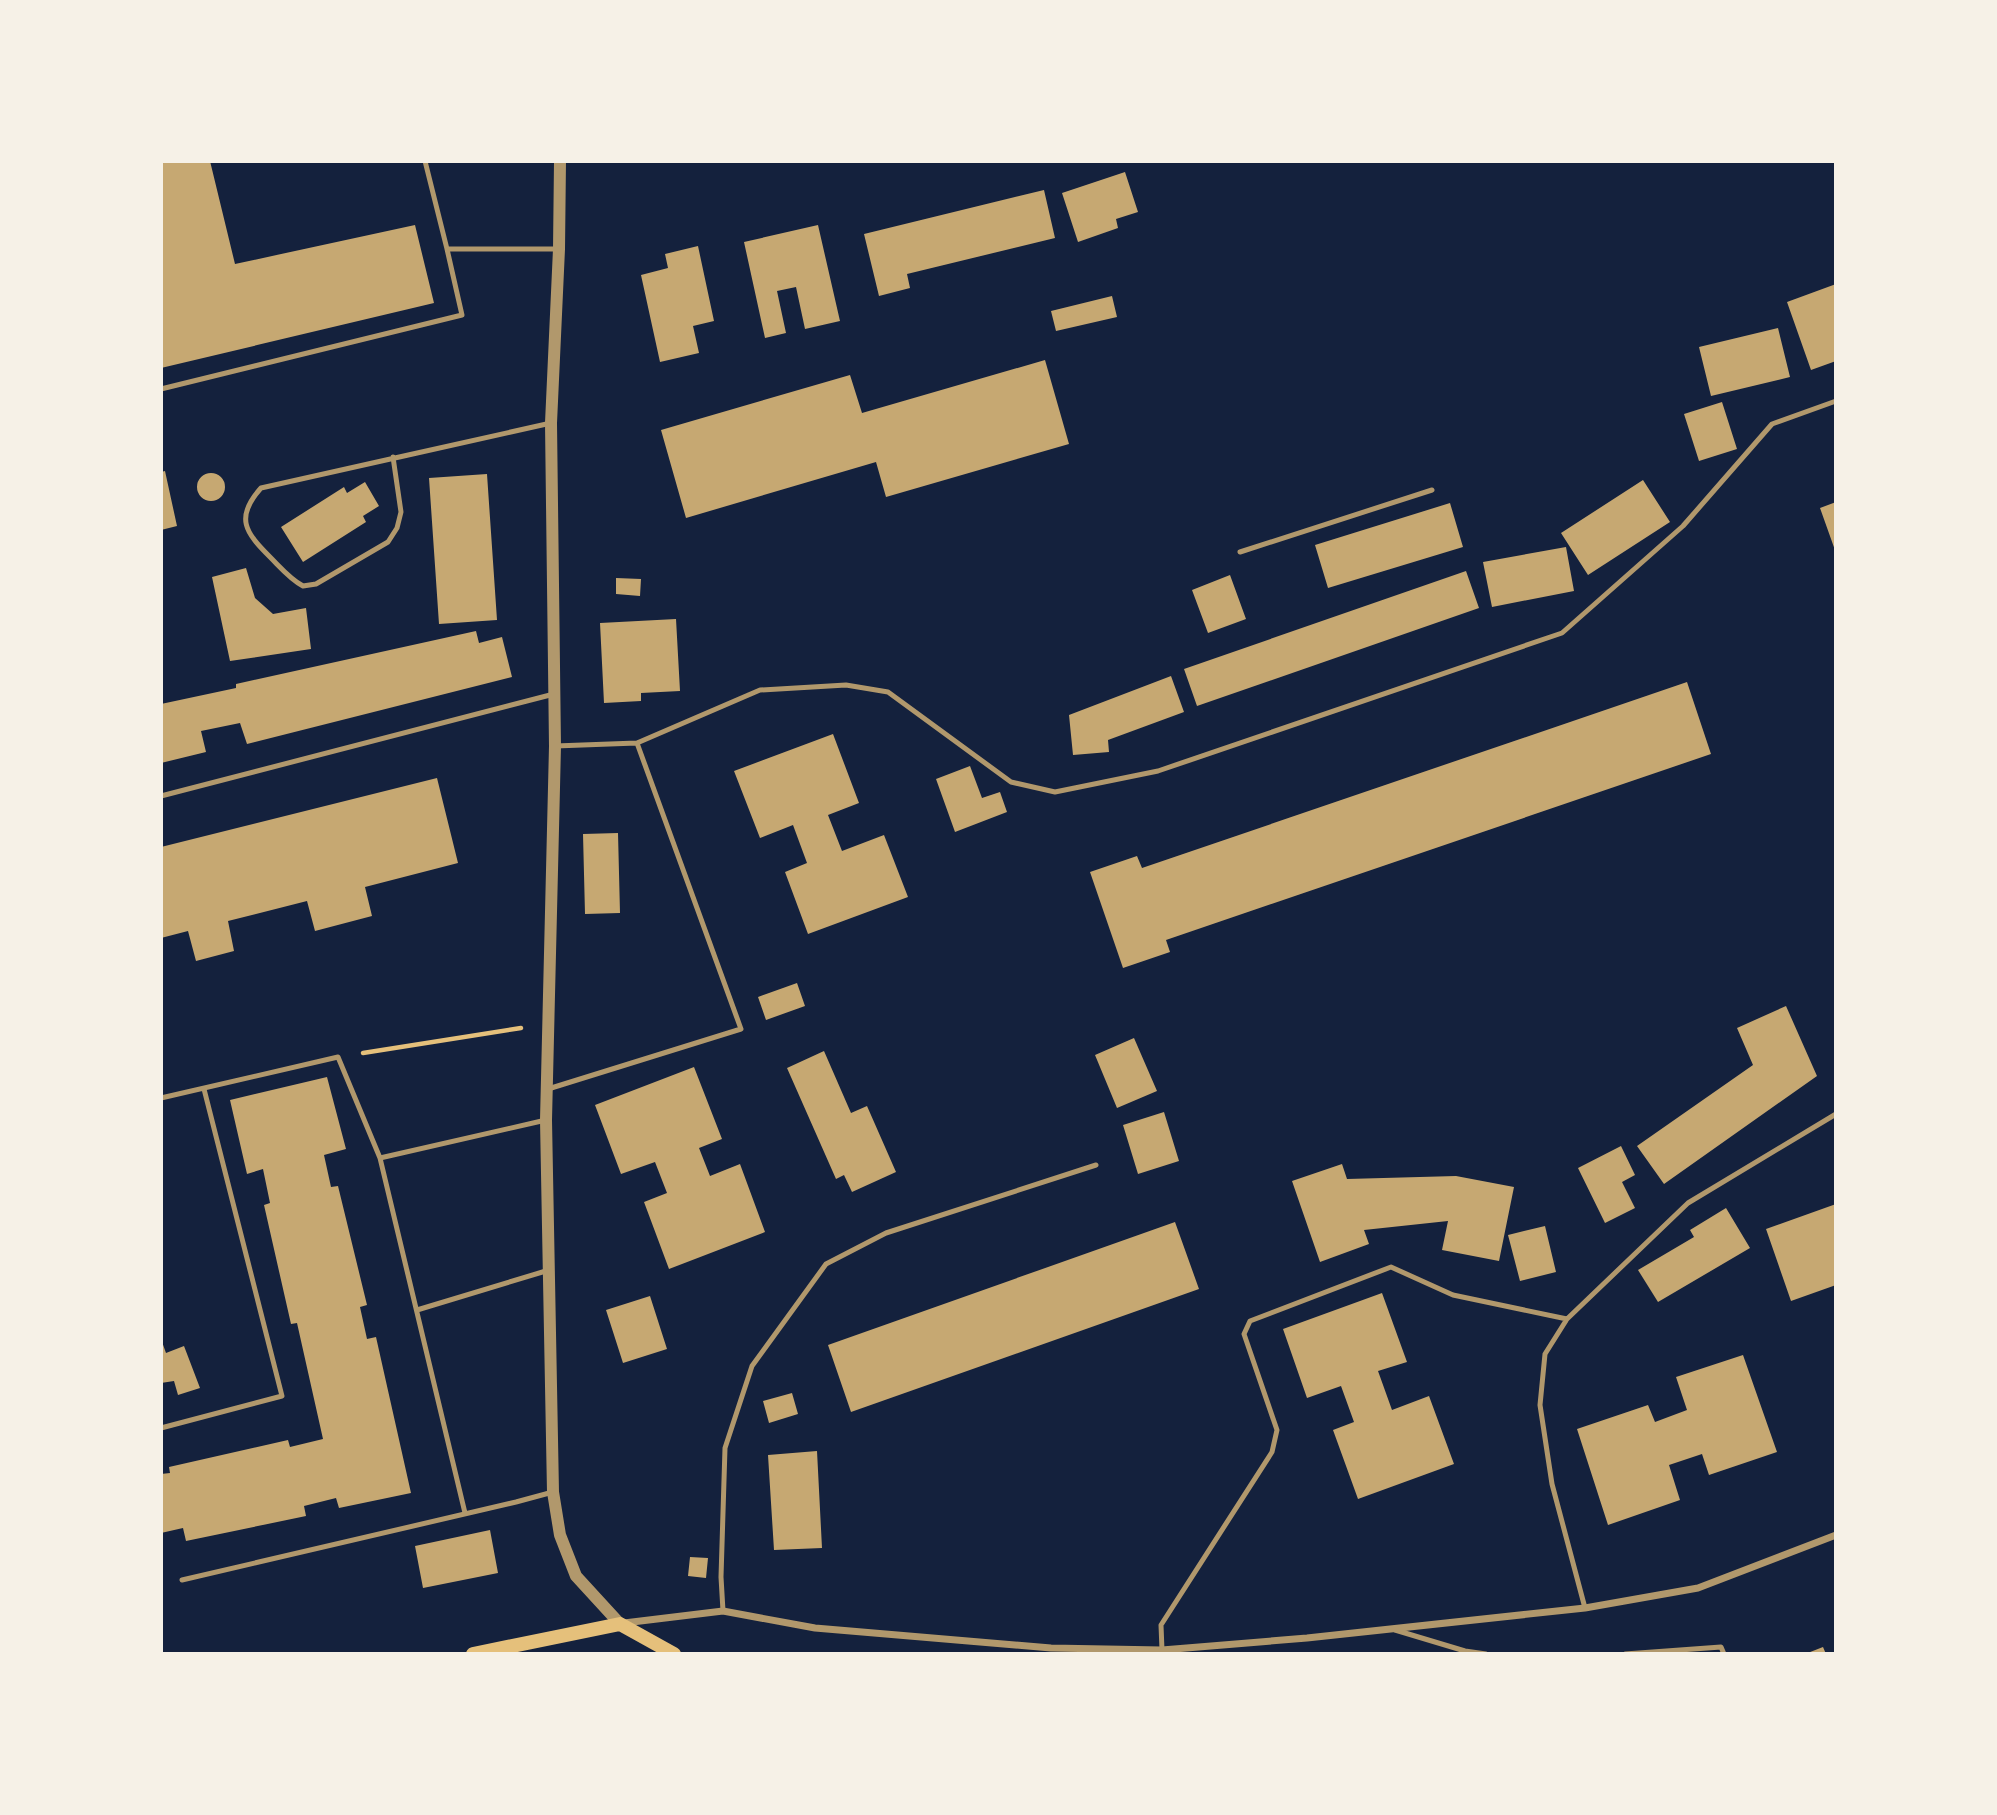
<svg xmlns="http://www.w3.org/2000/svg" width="1997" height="1815" font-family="'Alegreya Sans',sans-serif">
<rect width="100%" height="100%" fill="#14213d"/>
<path fill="#c6a872" d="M161,161H210L235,264L415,225L434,303L161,368Z
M1125,172L1138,212L1116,219L1118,228L1078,242L1062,193Z
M1044,190L1055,238L907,274L910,288L879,296L864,234Z
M818,225L840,321L805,329L796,287L777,291L786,333L765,338L744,242Z
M698,246L714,321L693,326L699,353L660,362L641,275L668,268L665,254Z
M1836,284V361L1811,370L1787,302Z
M1112,296L1117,317L1056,331L1051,311Z
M1778,328L1790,377L1711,396L1699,347Z
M1045,360L1069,444L886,497L876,462L686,518L661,430L850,375L862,413Z
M1722,402L1737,449L1699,461L1684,414Z
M165,471L177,526L161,530V472Z
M197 487a14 14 0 1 1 28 0a14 14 0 1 1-28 0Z
M487,474L497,620L439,624L429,478Z
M1643,480L1670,522L1588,575L1561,533Z
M365,482L379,506L363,516L366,522L303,562L281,527L344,487L347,493Z
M1836,502V553L1820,508Z
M1450,503L1463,547L1328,588L1315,545Z
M1566,547L1574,591L1492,607L1483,562Z
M246,568L255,598L273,614L306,608L311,649L230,661L212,577Z
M1466,571L1479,608L1197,706L1184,669Z
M1230,575L1246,619L1208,633L1192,590Z
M616,578L641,579L640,596L616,594Z
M676,619L680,691L641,693V701L604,703L600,623Z
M476,631L479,643L502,637L512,677L247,744L240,723L201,731L206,752L161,763V704L236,688V684Z
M1171,676L1184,712L1108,740L1109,752L1073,755L1069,715Z
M1687,682L1711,754L1166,940L1170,952L1123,968L1090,872L1137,856L1142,868Z
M833,734L859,803L828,815L842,851L884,835L908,897L808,934L785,872L807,863L793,825L760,838L734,771Z
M970,766L982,798L1000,792L1007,812L955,832L936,779Z
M437,778L458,863L365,887L372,916L315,931L307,901L228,921L234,951L196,961L188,931L161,938V847Z
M618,833L620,913L585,914L583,834Z
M797,983L805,1006L766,1020L758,997Z
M1786,1006L1817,1076L1664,1184L1637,1146L1753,1065L1737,1028Z
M1134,1038L1157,1091L1117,1108L1095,1055Z
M824,1051L851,1113L867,1106L896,1172L852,1192L844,1175L836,1179L787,1068Z
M694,1067L722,1139L699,1148L710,1176L740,1164L765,1232L669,1269L644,1202L667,1193L655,1162L621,1174L595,1105Z
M327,1077L346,1149L324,1155L331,1187L338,1186L367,1305L360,1307L367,1339L376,1337L411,1493L339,1508L336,1498L304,1506L306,1516L186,1541L183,1528L161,1533V1474L170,1473L169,1467L288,1440L290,1447L323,1439L297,1323L291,1324L264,1205L270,1203L263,1169L247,1174L230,1100Z
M1164,1112L1179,1161L1138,1174L1123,1125Z
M1621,1146L1635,1175L1622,1182L1635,1208L1605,1223L1578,1168Z
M1342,1164L1347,1179L1456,1176L1514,1187L1499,1261L1442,1250L1448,1221L1364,1230L1369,1244L1320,1262L1292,1181Z
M1836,1204V1285L1791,1301L1766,1229Z
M1726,1208L1750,1248L1658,1302L1638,1270L1694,1237L1690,1230Z
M1175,1222L1199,1289L851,1412L828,1345Z
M1545,1226L1556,1272L1520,1281L1508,1235Z
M1382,1293L1407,1362L1378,1371L1392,1410L1429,1396L1454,1464L1358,1499L1333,1430L1354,1422L1341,1386L1307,1398L1283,1329Z
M650,1296L667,1349L623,1363L606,1310Z
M161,1339L166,1353L184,1346L200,1388L178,1395L174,1381L161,1383Z
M1743,1355L1777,1452L1709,1475L1702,1454L1669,1465L1680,1500L1608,1525L1577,1429L1648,1405L1655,1422L1687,1410L1676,1377Z
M792,1393L798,1414L769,1423L763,1401Z
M817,1451L822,1548L774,1550L768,1455Z
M490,1530L498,1573L423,1588L415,1546Z
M690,1557L708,1558L706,1578L688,1576Z
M1823,1647L1826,1654H1805Z"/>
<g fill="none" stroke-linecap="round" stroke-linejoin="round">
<path stroke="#e5c07b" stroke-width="4.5" d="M363,1053L521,1028"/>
<path stroke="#b1986c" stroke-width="5" d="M425,161L447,249H559
M161,389L462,315L447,249
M393,457L401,512L397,528L388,542L316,584L303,586C290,579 281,568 270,557C246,533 234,518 261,488C358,466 454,445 551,423
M1240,552L1432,490
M555,746L637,743L760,690L846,685L888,692L1011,782L1055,792L1158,771L1562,633L1683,526L1772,424L1836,401
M161,796L554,694
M548,1089L741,1029L637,743
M161,1098L338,1057L380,1158
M417,1310L549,1270
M161,1428L282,1396L204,1089
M465,1513L380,1158L546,1120
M182,1580L516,1502L553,1492
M1585,1608L1552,1484L1540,1405L1545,1354L1567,1319L1688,1203L1836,1114
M723,1611L721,1577L725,1448L752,1366L826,1264L886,1233L1096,1165
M1395,1630L1465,1651L1486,1654
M1162,1650L1161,1625L1272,1452L1277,1430L1244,1334L1250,1321L1391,1267L1453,1295L1567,1319
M1625,1654L1721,1647L1724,1654"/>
<path stroke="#b1986c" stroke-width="7" d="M624,1623L723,1611L815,1628L1051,1648L1162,1650L1307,1638L1585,1608L1698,1588L1836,1535"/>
<path stroke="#b1986c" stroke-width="12" d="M560,161L559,249L551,423L555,746L546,1120L553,1492L560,1535L576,1576L620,1624"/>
<path stroke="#e5c07b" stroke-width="14" d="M473,1654L620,1624L674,1654"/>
</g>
<rect width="1997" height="1815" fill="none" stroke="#f6f1e7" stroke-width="326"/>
</svg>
